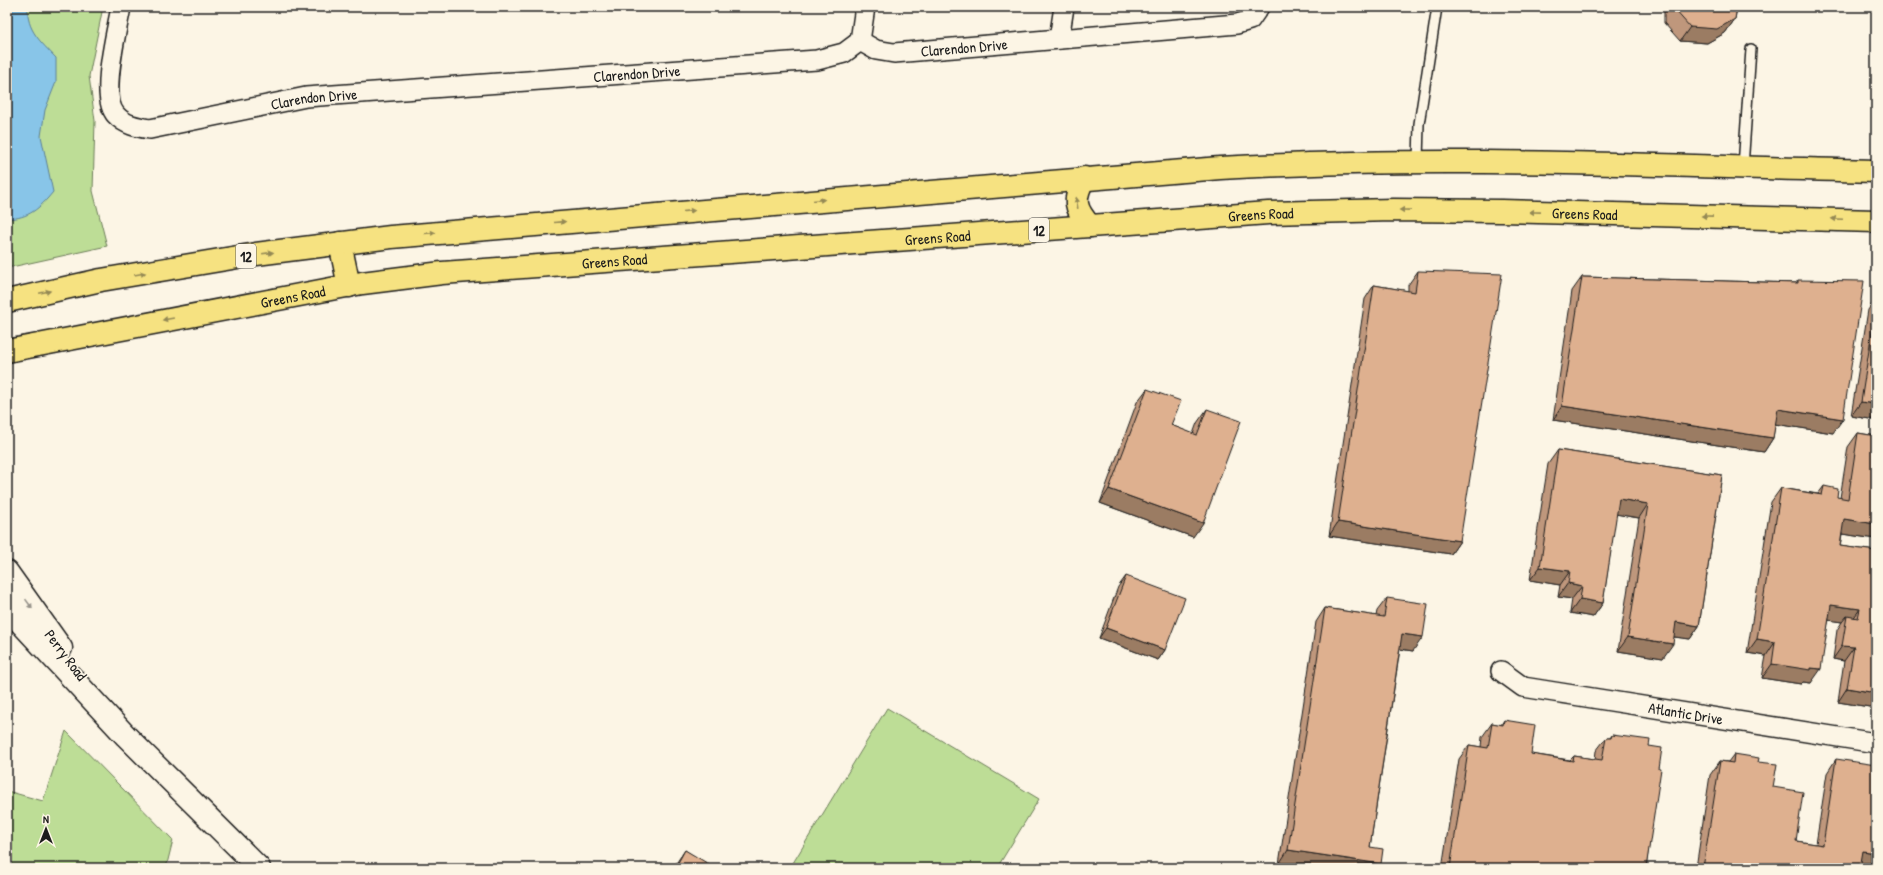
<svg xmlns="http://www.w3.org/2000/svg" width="1883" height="875" font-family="'Patrick Hand',sans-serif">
<rect width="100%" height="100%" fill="#fcf5e5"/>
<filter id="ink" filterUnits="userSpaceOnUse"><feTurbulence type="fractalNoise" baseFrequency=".025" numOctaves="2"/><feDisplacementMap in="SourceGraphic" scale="8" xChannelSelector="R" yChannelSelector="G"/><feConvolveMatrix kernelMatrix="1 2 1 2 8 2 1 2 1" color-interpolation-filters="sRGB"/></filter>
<g filter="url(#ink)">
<path fill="#bddd96" stroke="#6c7c59" d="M7,7H103L89,76L95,121L93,191L107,246L7,268Z
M887,708L1039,799L997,868H790Z
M66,731L173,840L166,868H7V791L43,801Z"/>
<path fill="#88c5e8" stroke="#5d8196" d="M7,7H28C26,30 41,42 56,58V82L45,110L41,136L53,192C39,209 29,218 7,219Z"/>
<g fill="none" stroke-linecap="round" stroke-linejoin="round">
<defs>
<path id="service" d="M1418,161L1419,124L1437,7
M1743,167L1751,49"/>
<g id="minor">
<path id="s1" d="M121,7C117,31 99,97 116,115C125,125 137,127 150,129L306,97L817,60L844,53L860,41"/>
<path d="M1059,39L1064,7"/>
<path id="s2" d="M860,41L876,50L894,53L1237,24L1250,20L1259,7"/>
<path d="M860,41L865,7"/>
<path id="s3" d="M1501,671L1523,687L1876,743"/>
</g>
<path id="secondary" d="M7,572L61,648
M7,608L126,736L259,868"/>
<g id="primary">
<path d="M1084,178C1073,199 1074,208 1090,226"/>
<path d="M340,243L349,286"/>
<path d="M7,301L101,280L256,254L391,237L1220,168C1439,155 1658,166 1876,171"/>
<path id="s4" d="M7,351L362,283L442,273L1268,213L1393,210L1502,211L1876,221"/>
</g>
</defs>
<use href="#service" stroke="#1c1c1c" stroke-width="12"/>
<use href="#minor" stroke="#1c1c1c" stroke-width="22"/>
<use href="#secondary" stroke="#1c1c1c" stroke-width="25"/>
<use href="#primary" stroke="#1c1c1c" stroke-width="25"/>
<use href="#service" stroke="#fcf5e5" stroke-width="9"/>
<use href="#minor" stroke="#fcf5e5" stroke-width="19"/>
<use href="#secondary" stroke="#fcf5e5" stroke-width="22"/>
<use href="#primary" stroke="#f6e281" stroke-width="22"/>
</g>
<path fill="#bf977b" stroke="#1c1c1c" d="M1658,7H1737L1735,19L1725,33L1707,43L1680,41L1664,23V9Z
M1418,271L1460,541L1451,554L1329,536L1365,299L1374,285L1408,291V285Z
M1582,277L1796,283L1798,280L1833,433L1775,424L1773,438L1764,452L1553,420L1572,291Z
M1876,298V420L1851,416L1868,310Z
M1147,389L1171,425L1193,434L1197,423L1207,409L1193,537L1100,503L1137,402Z
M1858,433L1876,436V539L1842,534L1840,546L1876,551V708L1838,702L1844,661L1833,659L1837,630L1842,622L1829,620L1811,683L1803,682L1801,684L1762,678L1766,656L1747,653L1771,502L1781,488L1818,494L1824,486L1837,497L1840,498L1848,447Z
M1558,450L1722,475L1699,626L1690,639L1674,637L1663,658L1618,651L1639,518L1616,514L1603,603L1593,617L1570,613L1572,599L1558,597L1560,585L1530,580L1548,464Z
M1126,576L1165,650L1158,660L1099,638L1118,587Z
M1387,598L1413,651L1400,649L1370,847L1279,864L1316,622L1325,608L1376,616L1377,611Z
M1504,720L1531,754L1570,760L1574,756L1595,759L1596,751L1606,738H1610L1612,735L1649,746L1659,769L1646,868H1442L1459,759L1469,745L1481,747L1482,737L1492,723L1501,725Z
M1734,754L1758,762L1773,787L1796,841L1816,844L1827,773L1836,759L1860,866V868H1696L1710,775L1720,761L1728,762Z
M685,850L711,868H673Z"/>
<path fill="#9b7b64" stroke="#1c1c1c" d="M1658,7H1666L1664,9Z
M1735,19L1725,33L1707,43L1680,41L1690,27Z
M1861,402L1876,404V420L1851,416Z
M1562,406L1773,438L1764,452L1553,420Z
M1778,409L1843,419L1833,433L1768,423Z
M1109,489L1203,523L1193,537L1100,503Z
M1619,499L1648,504L1639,518L1609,513Z
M1844,519L1876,524V539L1835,533Z
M1338,522L1460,541L1451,554L1329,536Z
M1540,567L1570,571L1560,585L1530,580Z
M1568,583L1582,586L1572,599L1558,597Z
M1580,599L1603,603L1593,617L1570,613Z
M1831,605L1860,609L1850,623L1847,616L1842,622L1821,619Z
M1676,622L1699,626L1690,639L1667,636Z
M1106,628L1165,650L1158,660L1099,638Z
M1402,634L1423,637L1413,651L1393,648Z
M1628,637L1673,644L1663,658L1618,651Z
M1757,639L1775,642L1766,656L1747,653Z
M1842,646L1854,647L1844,661L1833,659Z
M1772,664L1811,668L1821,669L1811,683L1803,682L1801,684L1762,678Z
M1847,688L1876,693V708L1838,702Z
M1288,850L1381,864L1378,868H1308L1279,864Z
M1863,851L1876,853V868L1853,865Z"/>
<path fill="#deb08f" stroke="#1c1c1c" d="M1674,7H1737L1735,19L1717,29L1690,27L1674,9Z
M1418,271L1502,274L1460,541L1338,522L1374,285L1415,292Z
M1582,277L1798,283V280L1864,281L1843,419L1778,409L1773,438L1562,406Z
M1876,305V404L1861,402Z
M1147,389L1181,401L1171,425L1197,435L1207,409L1241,421L1203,523L1109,489Z
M1858,433L1876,436V524L1844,519L1840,546L1876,551V693L1847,688L1854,647L1842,646L1847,616L1858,618L1860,609L1831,605L1821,669L1811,668V670L1772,664L1775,642L1757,639L1781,488L1822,495L1824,486L1838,489L1837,497L1848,499Z
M1558,450L1722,475L1699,626L1676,622L1673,644L1628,637L1648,504L1619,499L1603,603L1580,599L1582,586L1568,583L1570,571L1540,567Z
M1126,576L1185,598L1165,650L1106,628Z
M1387,598L1428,604L1423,637L1402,634L1370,847L1383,849L1381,864L1288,850L1325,608L1384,617Z
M1504,720L1535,725L1531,754L1573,761L1574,756L1602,760L1606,738H1611L1612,735L1650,740L1649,746L1662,748L1659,769H1661L1646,868H1450L1469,745L1488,748L1492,723L1503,725Z
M1734,754L1759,758L1758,762L1777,764L1773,787L1803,792L1796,841L1823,845L1836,759L1876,765V853L1863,851L1860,868H1703L1720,761L1733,763Z
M685,850L712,866L711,868H675Z"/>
<defs><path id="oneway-solid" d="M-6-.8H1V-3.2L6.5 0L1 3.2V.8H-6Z"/></defs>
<g fill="#948954">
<use href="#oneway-solid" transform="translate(819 200) rotate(-5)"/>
<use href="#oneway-solid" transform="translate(1077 203) rotate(-98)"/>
<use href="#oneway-solid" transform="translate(1405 210) rotate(-179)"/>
<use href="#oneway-solid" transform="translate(689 211) rotate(-5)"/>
<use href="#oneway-solid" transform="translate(1535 212) rotate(-179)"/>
<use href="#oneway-solid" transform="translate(1707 216) rotate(-179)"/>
<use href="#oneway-solid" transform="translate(1837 219) rotate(-178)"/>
<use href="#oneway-solid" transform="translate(560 222) rotate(-5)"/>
<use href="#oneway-solid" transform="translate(430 233) rotate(-5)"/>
<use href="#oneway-solid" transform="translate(268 253) rotate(-7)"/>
<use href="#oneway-solid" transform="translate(140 274) rotate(-10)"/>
<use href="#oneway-solid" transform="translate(45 292) rotate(-12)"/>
<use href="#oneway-solid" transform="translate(168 319) rotate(170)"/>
</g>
<use fill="#97938b" href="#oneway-solid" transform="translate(29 604) rotate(55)"/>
</g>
<g text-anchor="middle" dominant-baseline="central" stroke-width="3.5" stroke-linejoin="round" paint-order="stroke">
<g fill="#fcf5e5" stroke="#5f5d58" stroke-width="1">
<rect x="1029" y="218" width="20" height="24" rx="3"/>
<rect x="236" y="244" width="20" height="24" rx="3"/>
</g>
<g font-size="14" font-weight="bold" fill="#1c1c1c">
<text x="1039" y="230">12</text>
<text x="246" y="256">12</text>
</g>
<g font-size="15" fill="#1c1c1c" stroke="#fcf5e5">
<text stroke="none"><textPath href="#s2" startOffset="107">Clarendon Drive</textPath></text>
<text stroke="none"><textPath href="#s1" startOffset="639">Clarendon Drive</textPath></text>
<text stroke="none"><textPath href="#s1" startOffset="315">Clarendon Drive</textPath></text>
<text stroke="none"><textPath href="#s4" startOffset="1587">Greens Road</textPath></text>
<text stroke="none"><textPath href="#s4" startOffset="1263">Greens Road</textPath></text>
<text stroke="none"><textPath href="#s4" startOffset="939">Greens Road</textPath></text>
<text stroke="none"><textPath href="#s4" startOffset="615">Greens Road</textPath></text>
<text stroke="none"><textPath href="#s4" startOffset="291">Greens Road</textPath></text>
<text transform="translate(66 655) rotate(53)">Perry Road</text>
<text stroke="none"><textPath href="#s3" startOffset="192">Atlantic Drive</textPath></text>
</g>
</g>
<rect width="1883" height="875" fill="none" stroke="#fcf5e5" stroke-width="24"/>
<rect x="12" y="12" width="1859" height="851" fill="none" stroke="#1c1c1c" stroke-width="1.5" filter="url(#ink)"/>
<g transform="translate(46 829)" stroke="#fcf5e5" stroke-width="3" paint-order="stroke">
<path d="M0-3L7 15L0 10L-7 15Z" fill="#1c1c1c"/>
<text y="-6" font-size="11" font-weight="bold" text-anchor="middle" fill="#1c1c1c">N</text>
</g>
</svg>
